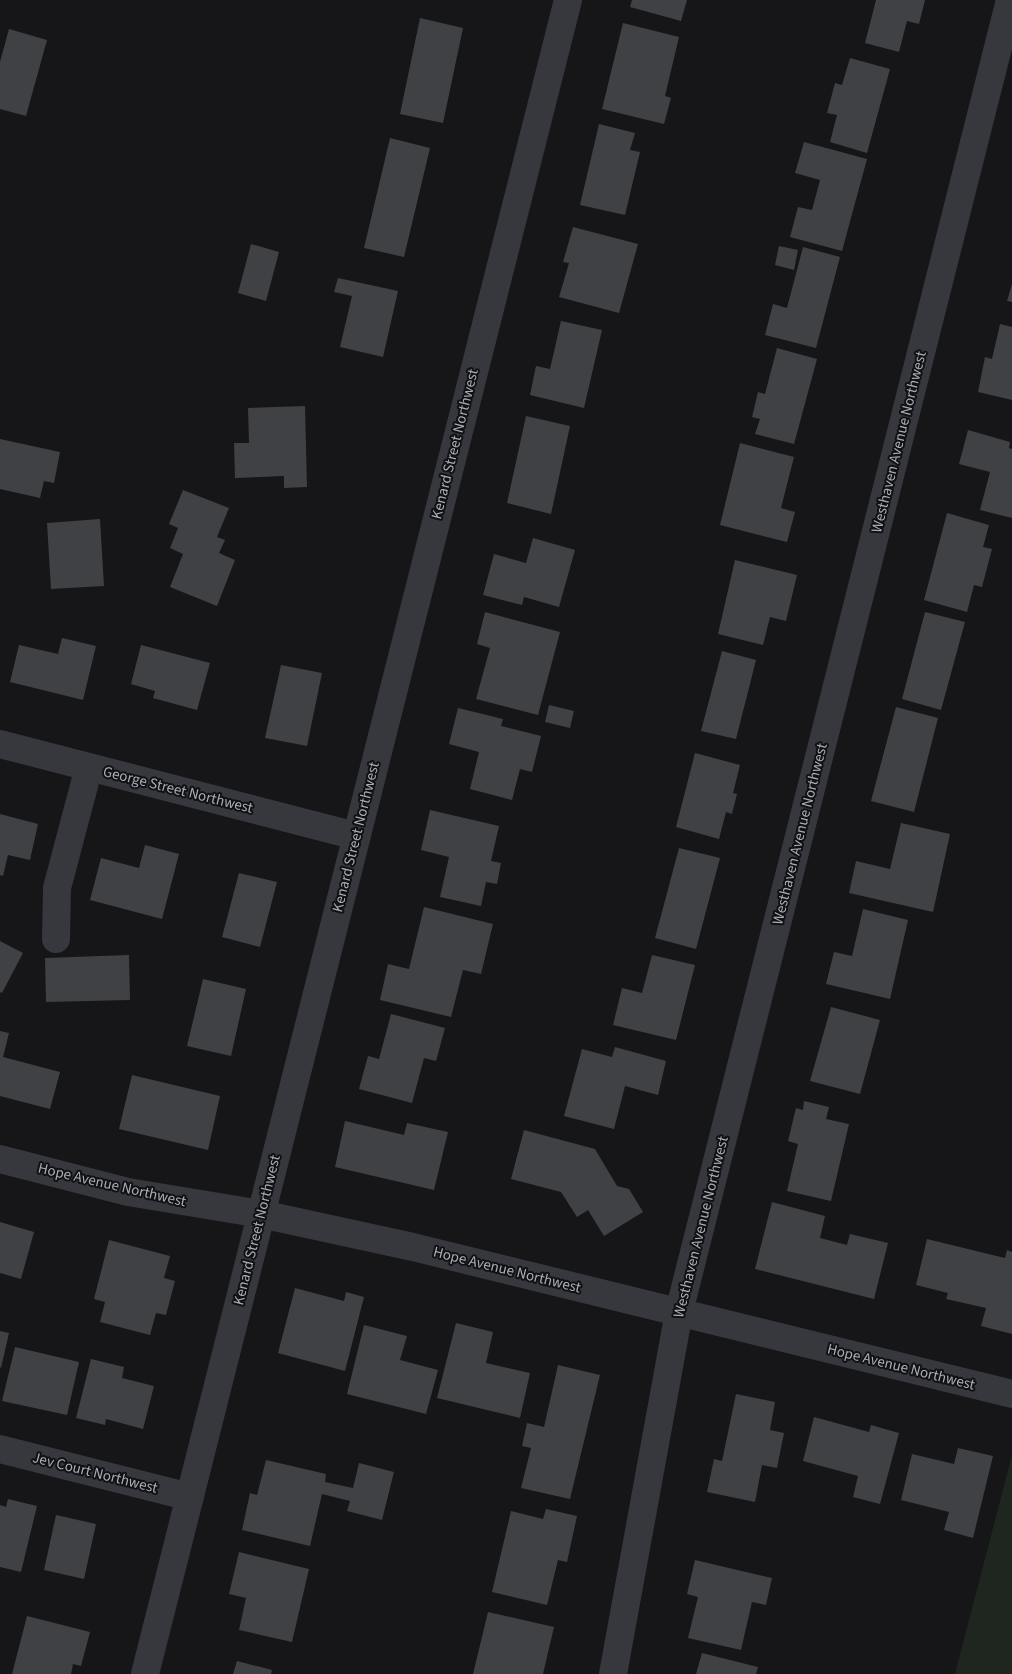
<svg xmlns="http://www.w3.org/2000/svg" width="1012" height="1674" font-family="'Source Sans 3',sans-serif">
<rect width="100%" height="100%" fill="#161618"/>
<path fill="#1e261f" d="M1012,1455V1674H955Z"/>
<path fill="#404145" d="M632,0H687L681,21L630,7Z
M876,0H925L919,24L907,21L899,52L865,43Z
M420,18L463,28L443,123L400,114Z
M623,23L679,37L665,96L671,98L664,124L602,109Z
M9,29L47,40L26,116L0,109V62Z
M850,58L890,69L867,153L830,142L837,115L827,113L835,83L842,85Z
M599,124L635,133L630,150L640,152L625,215L580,205Z
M390,138L430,148L404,257L364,248Z
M804,142L867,159L842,251L790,237L798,207L812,210L820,180L795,173Z
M573,227L638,244L619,313L559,297L569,263L563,262Z
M251,244L279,252L266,301L238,293Z
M779,246L798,250L794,270L775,265Z
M803,247L840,257L816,348L765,335L773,304L787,308Z
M338,278L398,291L383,357L340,347L352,296L334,292Z
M1012,284V302L1007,301Z
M561,321L602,330L584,408L530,395L536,366L550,369Z
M1000,324L1012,327V400L978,392L985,357L992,359Z
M777,348L817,359L794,444L755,434L760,419L752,417L758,392L765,394Z
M305,406L307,487L284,488V476L235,478L234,443H249L248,408Z
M526,416L570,426L551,514L507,503Z
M968,430L1010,442L1009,448L1012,449V518L980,510L990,472L959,464Z
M0,439L60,452L54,483L44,481L40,498L0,489Z
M740,443L794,457L781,508L795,512L787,542L720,525Z
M183,490L229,508L217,537L225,540L219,553L235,560L217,606L170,587L183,554L170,548L178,528L169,524Z
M947,513L989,525L983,547L992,549L982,587L974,585L967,612L924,600Z
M100,519L104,586L51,589L47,523Z
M533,538L575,550L559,607L524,597L522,605L483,595L494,554L526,563Z
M735,560L797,575L786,621L770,617L763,645L718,634Z
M485,612L560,632L538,715L476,699L490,648L477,644Z
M925,612L965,622L941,710L902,699Z
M62,638L96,646L83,700L10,682L19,645L58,654Z
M141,645L210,663L197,710L153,698L155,691L131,684Z
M722,651L756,660L736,739L701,731Z
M281,665L322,673L307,746L265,738Z
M549,705L574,711L570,728L545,722Z
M896,707L938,718L914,812L871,801Z
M458,708L503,719L501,726L541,736L532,772L520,769L512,800L470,789L479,752L449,744Z
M695,753L740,765L733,793L737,794L732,814L726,812L719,839L676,827Z
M430,810L499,826L491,861L501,863L497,884L486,882L481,906L440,897L449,857L421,850Z
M0,814L38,824L30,860L8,855L3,876L0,875Z
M901,823L950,834L933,912L849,893L856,861L890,869Z
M145,845L179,854L162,919L90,900L101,858L139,868Z
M679,848L720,858L696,949L655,938Z
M239,873L277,882L260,947L222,937Z
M424,907L493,924L481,974L463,970L451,1017L380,1000L388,964L409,969Z
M863,909L908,920L890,999L826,984L834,952L852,956Z
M0,941L23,953L2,993L0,992Z
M129,955L130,1000L46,1002L45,958Z
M652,955L695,965L676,1040L613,1025L622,988L642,993Z
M203,979L246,989L231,1056L187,1046Z
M831,1007L880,1020L860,1094L810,1081Z
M391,1014L445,1028L436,1061L424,1058L412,1103L359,1089L368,1056L379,1059Z
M0,1031L9,1033L3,1057L60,1072L50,1109L0,1096Z
M615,1047L666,1061L658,1095L625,1086L614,1129L564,1116L582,1049L612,1057Z
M132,1075L220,1096L208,1150L119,1129Z
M804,1101L829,1107L826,1119L849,1124L831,1201L787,1191L798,1144L788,1141L796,1108L803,1110Z
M345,1121L404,1135L407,1123L448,1132L434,1190L335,1167Z
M524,1130L595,1149L617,1186L629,1189L643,1212L604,1236L588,1210L577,1217L561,1192L511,1179Z
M772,1202L825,1216L820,1238L847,1245L850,1234L888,1243L874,1299L755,1269Z
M0,1222L34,1232L21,1279L0,1273Z
M927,1239L1005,1258L1007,1250L1012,1252V1334L981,1326L986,1308L946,1299L948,1293L916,1285Z
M109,1240L170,1256L164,1278L175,1281L166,1315L156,1313L150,1335L100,1322L105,1302L94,1299Z
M295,1288L344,1301L346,1292L364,1297L345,1371L278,1353Z
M456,1323L493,1332L486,1363L530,1373L520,1418L437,1398Z
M364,1325L407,1336L400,1360L438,1370L426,1414L347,1394Z
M0,1331L9,1333L1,1368L0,1367Z
M15,1347L79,1362L67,1415L2,1401Z
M91,1359L124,1367L122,1378L154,1386L143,1429L106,1419L105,1425L76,1418Z
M558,1365L600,1375L570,1499L521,1488L531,1448L522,1446L527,1423L544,1427Z
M736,1394L775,1402L770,1430L784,1433L777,1468L762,1465L755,1502L707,1492L714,1459L722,1461Z
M814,1417L869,1432L871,1425L899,1433L880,1504L853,1497L858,1476L803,1461Z
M958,1448L993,1456L973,1538L944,1530L949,1512L901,1500L912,1454L954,1464Z
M266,1460L326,1474L325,1482L353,1488L359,1463L394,1472L382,1520L347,1511L350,1501L322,1494L310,1546L242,1530L250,1493L257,1495Z
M8,1499L37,1506L21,1572L0,1567V1505L6,1507Z
M546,1509L577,1516L567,1562L558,1560L547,1605L492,1592L511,1511L543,1519Z
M56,1515L96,1524L84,1579L44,1570Z
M239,1552L309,1569L292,1642L239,1630L246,1598L229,1594Z
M695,1560L772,1578L766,1605L752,1602L741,1650L688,1638L698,1597L687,1594Z
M488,1612L554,1627L543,1674H473Z
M27,1616L90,1632L81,1666L73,1664L71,1674H12Z
M702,1653L758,1667L756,1674H696Z
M237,1661L272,1670L271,1674H233Z"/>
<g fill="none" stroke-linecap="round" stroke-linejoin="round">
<path stroke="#37383d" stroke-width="28" d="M0,744L356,836
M56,939L57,888L89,767
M0,1159L128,1192L261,1214L413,1247L1012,1394
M0,1449L190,1497
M145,1674L568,0
M613,1674L679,1312L1010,0"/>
</g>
<g text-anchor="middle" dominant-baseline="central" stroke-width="4" stroke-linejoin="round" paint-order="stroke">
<g font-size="15" fill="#a8adb8" stroke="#111113">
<text transform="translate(899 442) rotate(-76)">Westhaven Avenue Northwest</text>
<text transform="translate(455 444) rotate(-76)">Kenard Street Northwest</text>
<text transform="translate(178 790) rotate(14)">George Street Northwest</text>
<text transform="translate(800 834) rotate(-76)">Westhaven Avenue Northwest</text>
<text transform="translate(356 837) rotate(-76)">Kenard Street Northwest</text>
<text transform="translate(112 1185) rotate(13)">Hope Avenue Northwest</text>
<text transform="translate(701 1227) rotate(-76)">Westhaven Avenue Northwest</text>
<text transform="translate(257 1230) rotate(-76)">Kenard Street Northwest</text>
<text transform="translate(507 1270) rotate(14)">Hope Avenue Northwest</text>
<text transform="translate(901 1367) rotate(14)">Hope Avenue Northwest</text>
<text transform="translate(95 1473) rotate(14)">Jev Court Northwest</text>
</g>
</g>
</svg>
